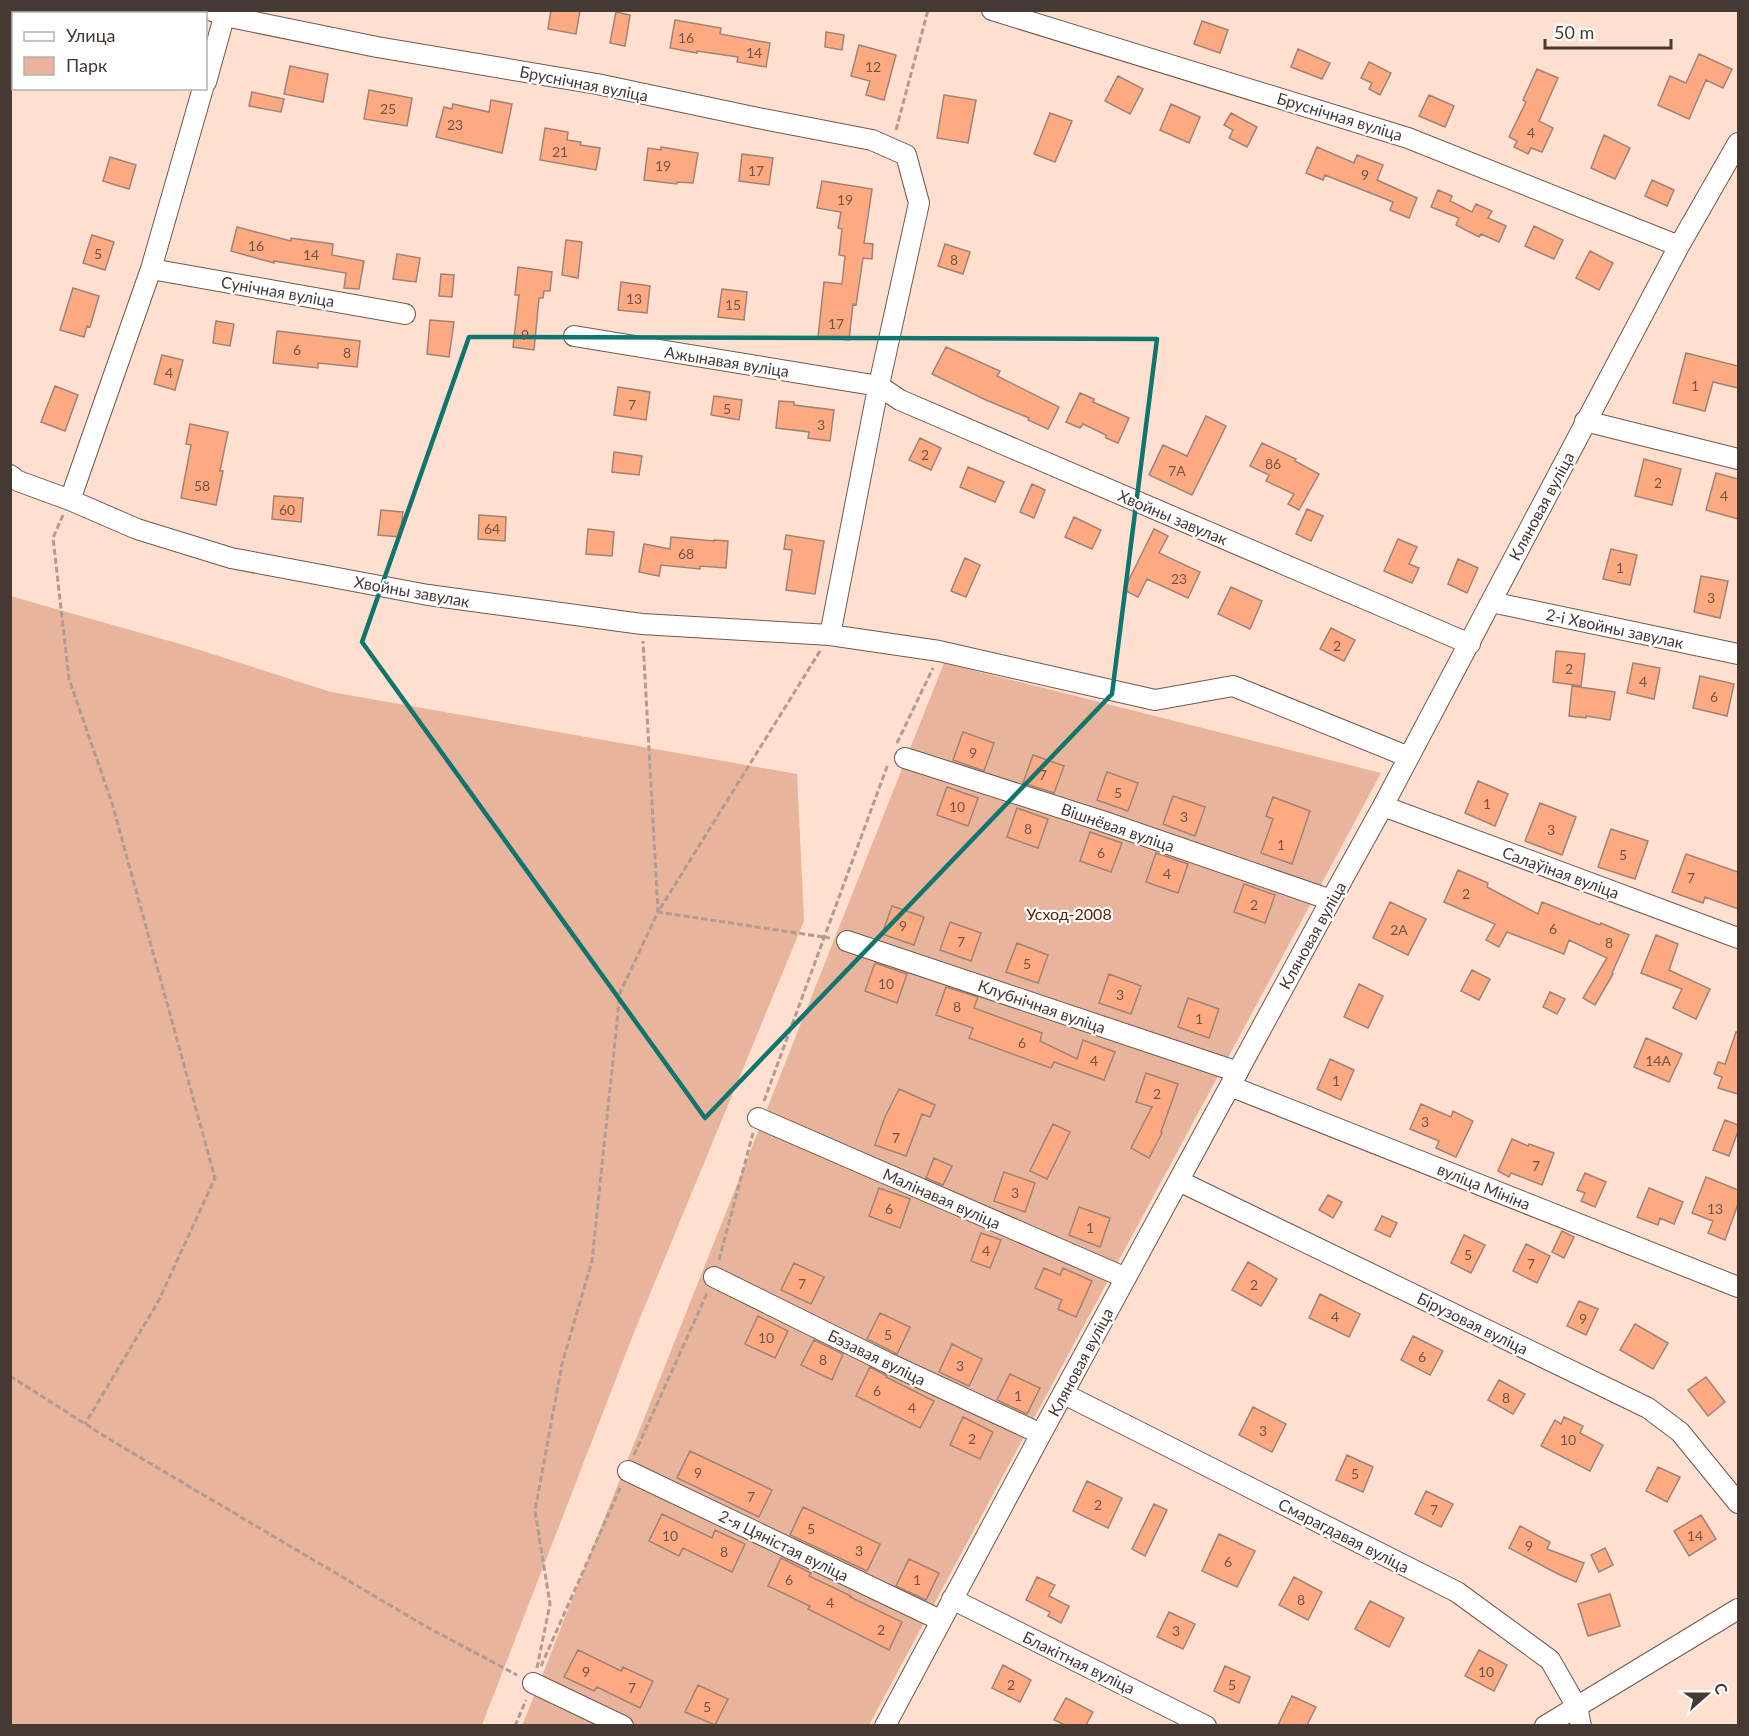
<svg xmlns="http://www.w3.org/2000/svg" width="1749" height="1736" font-family="Lato,sans-serif">
<rect width="100%" height="100%" fill="#fedfd0"/>
<path fill="#e8b49c" d="M10,596L187,646L331,692L797,774L804,921L633,1335L482,1725H11Z
M944,663L1381,773L869,1725L522,1726Z"/>
<path fill="#fdaa82" stroke="#9f8376" stroke-width="1.5" d="M551,10H580L576,34L548,29Z
M616,12L630,15L625,46L610,43Z
M675,20L721,28L720,34L770,43L766,67L737,62L738,57L697,51V53L670,48Z
M1202,21L1228,30L1220,53L1194,44Z
M826,32L844,35L842,50L825,47Z
M859,45L896,55L884,100L866,95L870,81L851,76Z
M1298,49L1330,63L1322,79L1291,67Z
M1699,54L1732,69L1723,88L1706,80L1689,119L1658,105L1670,76L1686,83Z
M1369,62L1391,73L1380,95L1369,89L1372,83L1361,78Z
M290,66L328,74L323,102L284,94Z
M1537,69L1558,78L1539,121L1553,128L1542,152L1531,148L1528,154L1514,147L1517,141L1509,137L1526,102L1523,100Z
M1118,76L1143,89L1130,114L1105,101Z
M369,90L412,98L407,126L364,119Z
M252,92L284,99L281,112L249,106Z
M944,95L976,100L968,143L937,138Z
M1429,95L1454,106L1445,127L1419,116Z
M491,100L512,104L502,153L436,137L444,107L452,109L453,104L489,112Z
M1171,104L1200,117L1189,143L1160,130Z
M1050,113L1072,121L1055,162L1034,154Z
M1231,113L1257,127L1247,147L1229,138L1233,130L1224,125Z
M545,128L568,132L567,140L581,142L580,145L600,148L596,170L540,160Z
M1604,135L1630,148L1615,179L1591,168Z
M661,147L698,153L693,183L677,182V184L644,180L648,148L661,150Z
M1317,147L1354,163L1357,155L1383,165L1377,180L1417,198L1409,218L1390,210L1393,202L1325,175L1323,180L1306,173Z
M742,154L773,158L769,185L739,181Z
M110,157L136,165L129,189L103,181Z
M1652,180L1674,190L1667,206L1645,196Z
M822,181L872,189L864,243L873,244L872,259L863,258L856,305L853,304L849,340L818,337L824,282L842,284L845,256L839,255L842,229L838,228L841,212L817,208Z
M1438,190L1452,196L1450,201L1472,212L1476,204L1492,211L1488,218L1506,226L1499,242L1481,234L1479,237L1456,225L1459,218L1431,207Z
M1534,226L1563,240L1554,259L1525,246Z
M237,227L291,241V238L333,244L332,255L364,261L359,289L344,288L346,273L274,261V263L231,251Z
M92,235L114,242L105,270L83,263Z
M566,240L582,242L578,278L562,275Z
M945,244L970,252L963,274L938,266Z
M1590,251L1613,263L1599,290L1576,278Z
M397,254L420,258L416,282L393,279Z
M518,267L552,272L550,291H544L543,298H539L534,350L513,347L519,295H515Z
M441,274L454,275L452,297L439,296Z
M621,282L650,286L647,313L618,310Z
M73,288L99,296L90,327L87,326L84,337L60,330Z
M722,289L747,292L744,320L718,317Z
M430,320L454,322L449,357L427,354Z
M216,321L234,324L230,346L213,343Z
M277,331L360,341L357,367L318,363V368L273,363Z
M946,347L1000,371L997,376L1059,407L1048,429L1028,420L1029,418L986,400L932,374Z
M1686,353L1738,366V388L1713,382L1705,411L1673,403Z
M162,355L183,360L175,390L154,384Z
M55,386L78,395L65,431L41,422Z
M618,387L650,392L646,420L614,415Z
M1080,393L1094,399L1093,402L1129,418L1118,443L1106,438V435L1083,424L1080,428L1066,422Z
M714,396L742,400L739,420L711,415Z
M779,401L794,402V405L834,410L830,441L808,438L809,432L776,428Z
M1206,416L1226,426L1192,495L1149,475L1163,445L1187,456Z
M190,424L228,432L220,471H223L216,505L181,498L191,445L186,444Z
M920,438L941,448L931,470L909,460Z
M1262,443L1296,459L1295,461L1319,474L1299,510L1288,504L1294,494L1266,481L1269,475L1250,466Z
M614,452L642,456L639,475L612,472Z
M1644,459L1681,469L1672,505L1635,496Z
M968,467L1004,482L995,502L960,487Z
M1716,473L1738,479V519L1706,510Z
M1032,484L1045,490L1034,518L1020,512Z
M274,496L303,498L301,522L272,519Z
M1307,509L1323,516L1311,541L1296,534Z
M381,510L403,512L400,537L378,535Z
M479,515L506,517L505,541L478,539Z
M1074,517L1101,530L1092,549L1065,537Z
M588,529L614,532L612,556L586,554Z
M1154,529L1168,536L1159,553L1200,572L1188,598L1147,579L1138,597L1124,590Z
M786,535L824,541L815,594L786,590L792,550L784,549Z
M671,537L714,541V540L728,541L726,568L700,566V569L661,565L659,576L639,572L644,544L670,549Z
M1398,539L1417,547L1409,564L1419,568L1412,583L1384,571Z
M1611,549L1637,555L1630,585L1603,579Z
M965,558L980,565L966,597L951,591Z
M1458,559L1478,568L1467,593L1448,584Z
M1701,576L1728,581L1720,618L1694,612Z
M1231,587L1262,601L1250,629L1218,614Z
M1331,628L1355,640L1344,661L1320,649Z
M1556,651L1585,654L1581,686L1553,682Z
M1633,663L1660,668L1654,699L1627,693Z
M1700,676L1734,684L1727,716L1693,708Z
M1572,686L1615,692L1610,720L1586,716V718L1569,716Z
M963,732L994,743L984,771L953,760Z
M1033,755L1064,766L1054,793L1023,783Z
M1107,772L1138,783L1128,811L1097,800Z
M1478,781L1508,794L1495,826L1465,813Z
M947,787L978,798L968,826L937,815Z
M1173,796L1205,807L1195,836L1163,824Z
M1273,797L1310,811L1292,864L1261,853L1273,819L1266,816Z
M1540,803L1576,817L1562,855L1525,841Z
M1017,808L1048,819L1038,848L1007,837Z
M1611,829L1648,841L1635,879L1598,867Z
M1090,832L1122,843L1111,872L1080,861Z
M1156,853L1188,864L1178,893L1146,882Z
M1686,854L1738,872V909L1705,897L1703,903L1672,892Z
M1458,870L1488,883L1487,887L1538,914L1542,902L1600,925L1601,923L1629,935L1612,973L1613,974L1595,1005L1583,998L1607,958L1569,940L1564,954L1507,932L1499,947L1486,940L1495,924L1444,902Z
M1244,884L1275,895L1265,923L1234,912Z
M1390,902L1426,919L1408,955L1373,938Z
M892,906L924,917L914,945L882,934Z
M950,922L981,933L971,961L940,950Z
M1656,935L1678,944L1669,970L1710,989L1696,1019L1673,1008L1682,989L1641,973Z
M1017,943L1048,955L1038,983L1006,972Z
M875,963L907,974L897,1003L865,991Z
M1472,970L1490,979L1479,1000L1461,991Z
M1109,974L1141,986L1131,1014L1099,1003Z
M1359,984L1383,996L1368,1028L1344,1017Z
M946,987L978,997L974,1008L1042,1033L1040,1041L1077,1059L1083,1040L1115,1052L1104,1080L1054,1062L1051,1068L969,1038L973,1028L936,1015Z
M1550,992L1565,999L1557,1014L1543,1007Z
M1188,998L1219,1009L1209,1038L1178,1027Z
M1736,1032H1738V1094L1718,1088L1722,1077L1714,1074L1718,1062L1725,1064Z
M1646,1038L1682,1054L1669,1082L1634,1067Z
M1330,1059L1354,1070L1341,1100L1317,1089Z
M1146,1073L1178,1084L1161,1132L1162,1133L1149,1158L1131,1148L1152,1107L1136,1102Z
M899,1089L935,1105L930,1117L922,1114L906,1156L875,1145L885,1117Z
M1421,1104L1451,1117L1453,1111L1473,1121L1456,1157L1436,1148L1439,1141L1410,1129Z
M1725,1120L1738,1125V1131L1729,1156L1713,1150Z
M1053,1124L1070,1132L1047,1179L1030,1171Z
M1512,1139L1528,1146L1529,1144L1554,1153L1542,1185L1511,1173L1509,1177L1498,1171Z
M934,1158L952,1166L943,1185L926,1178Z
M1004,1172L1035,1183L1025,1212L994,1201Z
M1585,1173L1606,1182L1595,1207L1581,1201L1585,1193L1577,1190Z
M1706,1177L1738,1190V1204L1725,1240L1708,1233L1713,1221L1692,1213Z
M879,1188L910,1199L900,1228L869,1216Z
M1649,1188L1683,1202L1674,1224L1660,1218L1658,1225L1637,1217Z
M1328,1195L1342,1202L1333,1218L1319,1210Z
M1079,1207L1110,1218L1100,1247L1069,1235Z
M1382,1216L1397,1223L1390,1237L1375,1230Z
M1562,1231L1574,1237L1564,1258L1552,1252Z
M981,1233L1001,1240L990,1268L971,1261Z
M1464,1235L1485,1245L1471,1273L1451,1263Z
M1526,1244L1550,1256L1537,1283L1513,1271Z
M1248,1262L1277,1279L1261,1306L1232,1290Z
M794,1263L824,1277L811,1304L781,1290Z
M1044,1268L1060,1275L1063,1268L1092,1281L1076,1317L1058,1309L1062,1300L1035,1288Z
M1320,1294L1360,1314L1349,1337L1309,1318Z
M1579,1301L1598,1309L1586,1335L1567,1326Z
M880,1313L910,1327L897,1354L867,1339Z
M758,1316L788,1331L775,1358L745,1344Z
M1635,1324L1668,1343L1653,1369L1620,1350Z
M1413,1336L1443,1351L1430,1375L1401,1360Z
M814,1340L843,1354L832,1380L801,1365Z
M952,1344L982,1359L969,1386L939,1372Z
M870,1367L887,1376L886,1377L934,1401L920,1428L856,1396Z
M1010,1374L1040,1388L1027,1414L997,1400Z
M1706,1377L1725,1402L1708,1416L1688,1390Z
M1499,1380L1525,1394L1513,1414L1488,1400Z
M1253,1407L1286,1424L1272,1452L1239,1435Z
M963,1417L993,1432L980,1459L950,1445Z
M1564,1417L1583,1426L1580,1433L1603,1445L1590,1471L1541,1446L1555,1420L1561,1424Z
M690,1451L772,1490L759,1517L677,1478Z
M1347,1455L1373,1467L1363,1492L1336,1480Z
M1658,1467L1680,1477L1667,1502L1646,1491Z
M1087,1481L1122,1498L1108,1528L1073,1511Z
M1426,1491L1453,1504L1441,1527L1415,1514Z
M1154,1504L1167,1510L1145,1556L1132,1549Z
M803,1507L880,1544L867,1571L790,1535Z
M662,1514L712,1538L715,1530L745,1544L732,1572L683,1548L679,1556L649,1541Z
M1701,1515L1716,1539L1689,1556L1674,1531Z
M1520,1526L1550,1542L1547,1549L1584,1563L1576,1582L1558,1574L1509,1548Z
M1219,1534L1255,1551L1237,1587L1202,1571Z
M1605,1548L1613,1565L1599,1572L1591,1555Z
M781,1558L811,1573L809,1576L851,1596L850,1597L902,1622L889,1650L808,1609L810,1606L768,1586Z
M909,1559L939,1573L926,1600L896,1586Z
M1037,1577L1055,1585L1049,1596L1069,1606L1061,1623L1048,1616L1050,1612L1026,1600Z
M1294,1577L1322,1592L1308,1620L1279,1605Z
M1610,1594L1620,1626L1588,1636L1578,1604Z
M1370,1601L1404,1618L1389,1647L1355,1629Z
M1169,1612L1195,1624L1183,1649L1157,1637Z
M578,1650L621,1671L623,1667L653,1681L640,1708L597,1687L594,1691L564,1677Z
M1479,1650L1507,1665L1494,1691L1465,1676Z
M1003,1665L1031,1680L1020,1702L992,1688Z
M1225,1666L1250,1677L1239,1703L1214,1691Z
M698,1685L728,1699L715,1725L685,1712Z
M1292,1696L1316,1707L1307,1725H1278Z
M1066,1698L1093,1712L1086,1725H1065L1054,1720Z"/>
<g fill="none" stroke-linecap="round" stroke-linejoin="round">
<defs>
<path id="minor" d="M210,10L225,16L377,47L597,84L758,118L872,140L906,155L919,203L875,403L830,635
M992,10L1408,138L1679,246
M206,82L226,10
M151,269L405,314
M574,336L879,386L900,400L1470,644
M1585,421L1738,459
M10,475L18,481L70,500L137,529L231,558L428,595L642,624L830,635L939,651L1155,700L1233,686L1409,757
M70,500L151,269L203,88
M1491,602L1738,654
M905,758L1102,821L1331,900
M1383,806L1738,938
M847,941L1238,1072
M1230,1086L1738,1287
M758,1118L1126,1278
M1179,1181L1648,1408L1680,1432L1738,1503
M714,1277L888,1363L1041,1434
M1064,1394L1457,1592L1550,1660L1577,1707L1581,1726
M628,1471L940,1620
M952,1599L1206,1726
M533,1683L623,1726
M885,1726L1041,1434L1331,900L1383,806L1679,246L1738,143
M1545,1726L1738,1609"/>
</defs>
<use href="#minor" stroke="#72584c" stroke-width="22"/>
<path stroke="#b29b90" stroke-width="3" stroke-dasharray="6 3" stroke-linecap="butt" d="M896,130L928,10
M63,515L53,538L69,679L112,803L215,1178L158,1302L85,1424
M820,651L658,912L830,938
M897,743L933,668
M764,1101L888,764
M719,1260L753,1133
M10,1376L109,1439L425,1626L517,1675
M634,1455L708,1291
M541,1666L621,1486
M537,1668L550,1604L535,1511L562,1364L592,1261L620,993L658,912L643,641
M515,1726L526,1700"/>
<use href="#minor" stroke="#fff" stroke-width="20"/>
</g>
<path fill="none" stroke="#0f766e" stroke-width="4.5" stroke-linejoin="round" d="M469,337L1157,339L1112,694L705,1118L362,642Z"/>
<g text-anchor="middle" dominant-baseline="central" stroke-width="4.5" stroke-linejoin="round" paint-order="stroke">
<g font-size="14" fill="#735547">
<text x="686" y="37">16</text>
<text x="754" y="52">14</text>
<text x="873" y="66">12</text>
<text x="388" y="108">25</text>
<text x="455" y="124">23</text>
<text x="1531" y="132">4</text>
<text x="560" y="151">21</text>
<text x="663" y="165">19</text>
<text x="756" y="170">17</text>
<text x="1365" y="174">9</text>
<text x="845" y="199">19</text>
<text x="256" y="245">16</text>
<text x="98" y="253">5</text>
<text x="311" y="254">14</text>
<text x="954" y="259">8</text>
<text x="634" y="298">13</text>
<text x="733" y="304">15</text>
<text x="836" y="323">17</text>
<text x="525" y="334">9</text>
<text x="297" y="349">6</text>
<text x="347" y="352">8</text>
<text x="169" y="372">4</text>
<text x="1695" y="385">1</text>
<text x="632" y="404">7</text>
<text x="727" y="408">5</text>
<text x="821" y="424">3</text>
<text x="925" y="454">2</text>
<text x="1273" y="463">86</text>
<text x="1177" y="470">7А</text>
<text x="1658" y="482">2</text>
<text x="202" y="485">58</text>
<text x="1724" y="495">4</text>
<text x="287" y="509">60</text>
<text x="492" y="528">64</text>
<text x="686" y="553">68</text>
<text x="1620" y="567">1</text>
<text x="1179" y="578">23</text>
<text x="1711" y="597">3</text>
<text x="1337" y="645">2</text>
<text x="1569" y="668">2</text>
<text x="1643" y="681">4</text>
<text x="1714" y="696">6</text>
<text x="973" y="752">9</text>
<text x="1043" y="774">7</text>
<text x="1118" y="792">5</text>
<text x="1487" y="803">1</text>
<text x="957" y="806">10</text>
<text x="1184" y="816">3</text>
<text x="1028" y="828">8</text>
<text x="1551" y="829">3</text>
<text x="1281" y="844">1</text>
<text x="1101" y="852">6</text>
<text x="1623" y="854">5</text>
<text x="1167" y="873">4</text>
<text x="1691" y="877">7</text>
<text x="1466" y="893">2</text>
<text x="1254" y="904">2</text>
<text x="903" y="925">9</text>
<text x="1553" y="928">6</text>
<text x="1399" y="929">2А</text>
<text x="961" y="941">7</text>
<text x="1609" y="942">8</text>
<text x="1027" y="963">5</text>
<text x="886" y="983">10</text>
<text x="1120" y="994">3</text>
<text x="957" y="1006">8</text>
<text x="1199" y="1018">1</text>
<text x="1022" y="1042">6</text>
<text x="1094" y="1060">4</text>
<text x="1658" y="1060">14А</text>
<text x="1336" y="1080">1</text>
<text x="1157" y="1093">2</text>
<text x="1425" y="1121">3</text>
<text x="896" y="1137">7</text>
<text x="1536" y="1165">7</text>
<text x="1015" y="1192">3</text>
<text x="889" y="1208">6</text>
<text x="1715" y="1208">13</text>
<text x="1090" y="1227">1</text>
<text x="986" y="1250">4</text>
<text x="1468" y="1254">5</text>
<text x="1531" y="1263">7</text>
<text x="802" y="1283">7</text>
<text x="1254" y="1284">2</text>
<text x="1335" y="1316">4</text>
<text x="1583" y="1318">9</text>
<text x="888" y="1334">5</text>
<text x="766" y="1337">10</text>
<text x="1422" y="1356">6</text>
<text x="823" y="1359">8</text>
<text x="960" y="1365">3</text>
<text x="877" y="1390">6</text>
<text x="1018" y="1395">1</text>
<text x="1506" y="1397">8</text>
<text x="912" y="1407">4</text>
<text x="1263" y="1430">3</text>
<text x="972" y="1438">2</text>
<text x="1568" y="1439">10</text>
<text x="698" y="1472">9</text>
<text x="1355" y="1473">5</text>
<text x="751" y="1496">7</text>
<text x="1098" y="1504">2</text>
<text x="1434" y="1509">7</text>
<text x="811" y="1528">5</text>
<text x="670" y="1535">10</text>
<text x="1695" y="1535">14</text>
<text x="1529" y="1545">9</text>
<text x="859" y="1550">3</text>
<text x="724" y="1551">8</text>
<text x="1228" y="1561">6</text>
<text x="789" y="1579">6</text>
<text x="917" y="1579">1</text>
<text x="1301" y="1599">8</text>
<text x="830" y="1602">4</text>
<text x="881" y="1629">2</text>
<text x="1176" y="1630">3</text>
<text x="586" y="1671">9</text>
<text x="1486" y="1671">10</text>
<text x="1011" y="1684">2</text>
<text x="1232" y="1684">5</text>
<text x="632" y="1687">7</text>
<text x="707" y="1706">5</text>
</g>
<g font-size="16" fill="#453933" stroke="#fff">
<text transform="translate(584 83) rotate(11)">Бруснічная вуліца</text>
<text transform="translate(1340 116) rotate(17)">Бруснічная вуліца</text>
<text transform="translate(278 291) rotate(10)">Сунічная вуліца</text>
<text transform="translate(727 361) rotate(9)">Ажынавая вуліца</text>
<text transform="translate(1541 506) rotate(-62)">Кляновая вуліца</text>
<text transform="translate(1173 517) rotate(23)">Хвойны завулак</text>
<text transform="translate(412 591) rotate(10)">Хвойны завулак</text>
<text transform="translate(1615 628) rotate(12)">2-і Хвойны завулак</text>
<text transform="translate(1118 827) rotate(19)">Вішнёвая вуліца</text>
<text transform="translate(1561 872) rotate(20)">Салаўіная вуліца</text>
<text transform="translate(1312 935) rotate(-61)">Кляновая вуліца</text>
<text transform="translate(1042 1006) rotate(19)">Клубнічная вуліца</text>
<text transform="translate(1484 1186) rotate(22)">вуліца Мініна</text>
<text transform="translate(942 1198) rotate(24)">Малінавая вуліца</text>
<text transform="translate(1473 1323) rotate(26)">Бірузовая вуліца</text>
<text transform="translate(877 1357) rotate(26)">Бэзавая вуліца</text>
<text transform="translate(1080 1362) rotate(-62)">Кляновая вуліца</text>
<text transform="translate(1344 1535) rotate(27)">Смарагдавая вуліца</text>
<text transform="translate(784 1545) rotate(26)">2-я Цяністая вуліца</text>
<text transform="translate(1079 1662) rotate(26)">Блакітная вуліца</text>
</g>
<g font-size="16" fill="#562305" stroke="#fff">
<text x="1069" y="913">Усход-2008</text>
</g>
</g>
<rect width="1749" height="1736" fill="none" stroke="#453933" stroke-width="24"/>
<rect x="12" y="12" width="195" height="78" fill="#ffffff" stroke="#b5b0ad" stroke-width="1.5"/>
<rect x="24" y="32" width="30" height="9" fill="#ffffff" stroke="#b5b0ad" stroke-width="1.5"/>
<text x="66" y="42" font-size="18" fill="#453933">Улица</text>
<rect x="24" y="57" width="30" height="18" fill="#e8b49c" stroke="#b5b0ad" stroke-width="1.5"/>
<text x="66" y="72" font-size="18" fill="#453933">Парк</text>
<g transform="translate(1707 1694) rotate(69)" stroke="#ffffff" stroke-width="4.5" paint-order="stroke">
<path d="M0-4.5L10 22L0 15L-10 22Z" fill="#453933"/>
<text y="-9" font-size="16" font-weight="bold" text-anchor="middle" fill="#453933">С</text>
</g>
<path d="M1545 39v9h126v-9" fill="none" stroke="#453933" stroke-width="3"/>
<text x="1554" y="39" font-size="18" fill="#453933" stroke="#ffffff" stroke-width="4.5" paint-order="stroke">50 m</text>
</svg>
